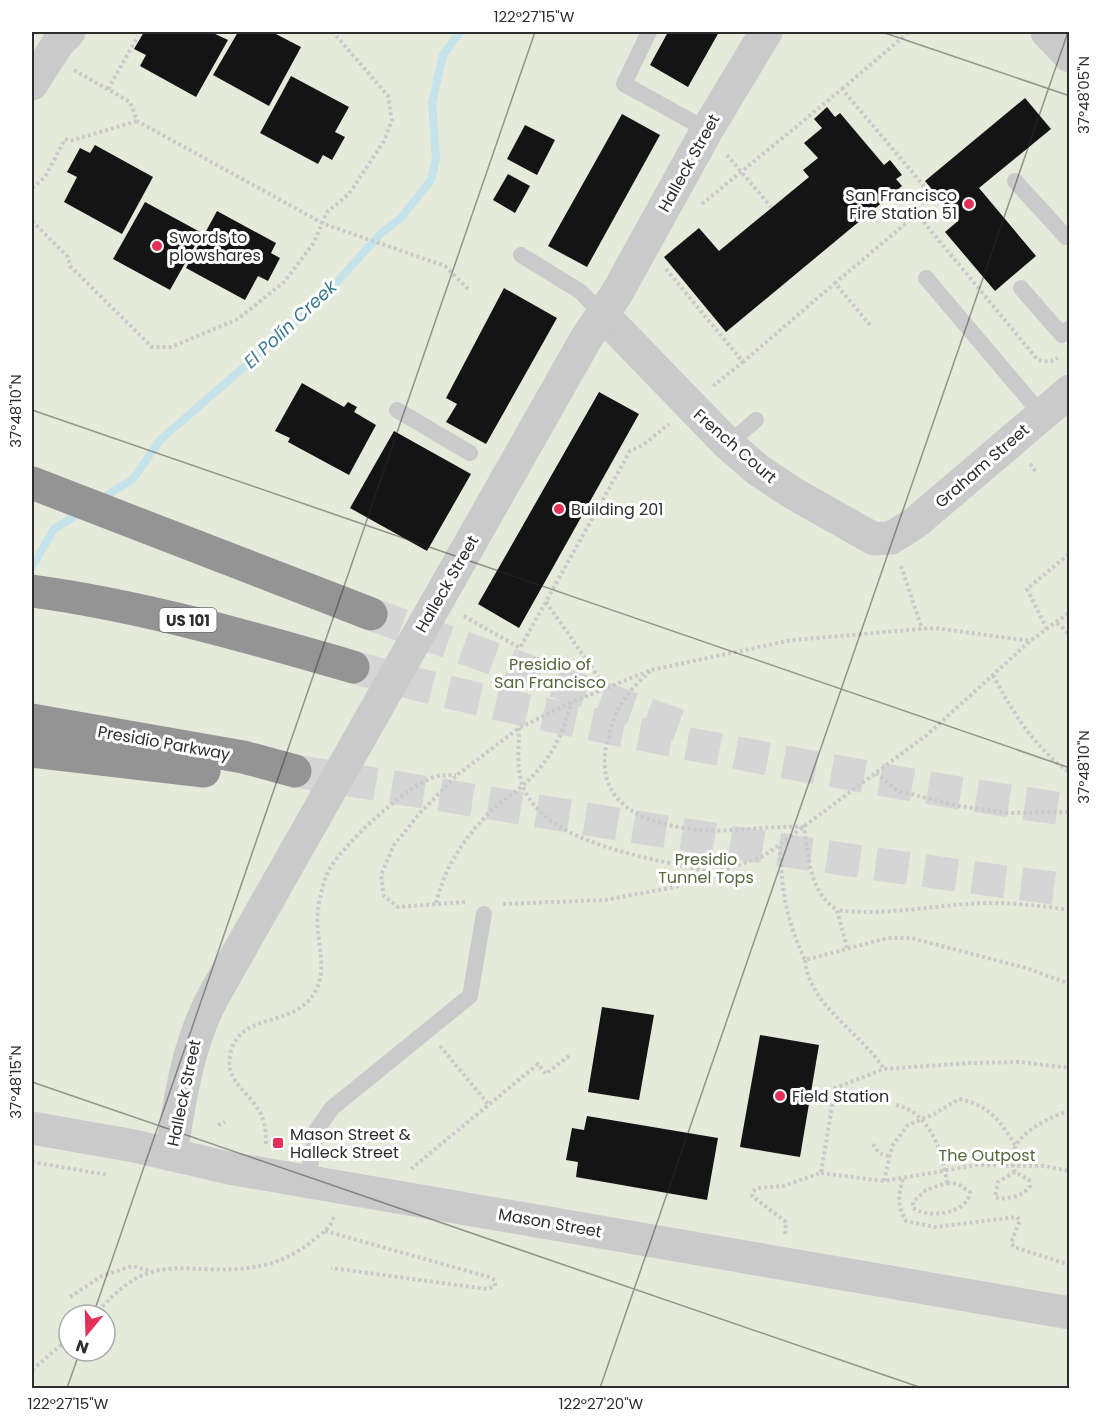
<svg xmlns="http://www.w3.org/2000/svg" width="1101" height="1420" font-family="Poppins,sans-serif">
<rect width="100%" height="100%" fill="#fff"/>
<path fill="#e5eada" fill-rule="evenodd" d="M32,32H1069V1388H32ZM69,1315H105V1351H69Z"/>
<g fill="none" stroke-linecap="round" stroke-linejoin="round">
<path stroke="#c6e2ea" stroke-width="8" d="M99,500L133,479L160,440L320,301L381,233L400,219L431,180L436,159L432,103L443,55L460,32
M32,567L54,529L81,512"/>
</g>
<path fill="#141414" d="M144,32H211L228,40L196,97L140,66L146,55L134,49Z
M238,32H272L301,47L269,106L213,75Z
M668,32H719L688,87L650,65Z
M291,76L349,107L335,132L345,137L332,160L323,155L318,164L260,133Z
M1025,98L1051,129L979,188L1036,256L995,291L945,232L958,221L925,181Z
M827,107L835,117L840,113L884,165L890,160L902,175L896,179L902,186L726,332L664,257L699,228L719,251L809,177L803,170L818,158L804,143L822,128L814,119Z
M622,114L660,135L587,267L548,246Z
M525,125L555,140L537,175L507,159Z
M95,145L153,177L122,234L64,202L77,177L67,172L80,148L90,153Z
M508,174L530,186L515,213L493,200Z
M145,202L202,233L170,290L113,259Z
M217,211L276,243L271,253L280,258L268,281L258,276L245,300L186,268Z
M504,288L557,318L486,444L446,422L457,404L446,398Z
M302,383L344,407L348,402L357,407L354,412L376,425L349,475L288,442L290,438L275,431Z
M599,392L639,414L519,628L478,604Z
M394,431L471,474L427,551L350,508Z
M602,1007L654,1015L639,1100L588,1092Z
M760,1035L819,1045L800,1157L740,1147Z
M587,1116L718,1138L707,1200L576,1177L578,1162L566,1160L572,1128L584,1130Z"/>
<g fill="none" stroke-linecap="round" stroke-linejoin="round">
<path stroke="#d5d5d5" stroke-width="33" stroke-dasharray="33 16" stroke-linecap="butt" d="M371,614L685,728
M353,667C492,706 632,733 774,760C872,778 970,796 1070,810
M295,771C553,813 810,858 1070,890"/>
<path stroke="#cacaca" stroke-width="4" stroke-dasharray="3 3" stroke-linecap="butt" d="M74,70L130,102L137,121L324,224L445,266L470,291
M108,89L138,36
M842,89L909,32
M727,155L771,207
M32,188L45,177L65,139L70,141L137,121
M702,204L842,89L923,185L925,196L917,214L1038,360L1050,362L1058,358
M32,221L68,257L70,266L152,347H171L238,319L284,282L313,244L327,212L349,194L384,141L392,120L388,96L333,32
M666,269L743,362L835,283
M870,325L835,283L917,214
M713,386L743,362
M1030,464L1036,472
M901,566L922,629
M546,602L606,688
M464,616L520,648L630,451L643,445L669,424
M1057,623L1070,635
M1047,629L1027,589L1070,553
M650,671C642,679 632,688 625,698C617,708 612,723 609,735C591,795 631,820 684,828C724,835 764,825 804,827C809,859 809,891 837,910
M993,675C1013,713 1034,747 1070,773
M519,728C519,746 516,770 523,787C549,848 657,858 714,873
M876,773L898,791L959,806L1009,813L1070,812
M780,846C782,891 785,917 805,960L888,938H911L1026,968L1070,984
M465,902L398,907L384,896L381,875L394,845L420,813L457,775L519,728L572,702L651,670L792,640L922,629L935,628L1030,641
M436,903C444,869 464,838 489,813C498,803 511,796 521,787C548,764 564,735 571,702
M503,904L605,900L675,887L764,856L928,734L1030,641L1070,612
M847,948L837,910C880,916 924,907 967,904C1000,901 1037,905 1070,910
M805,960C808,1004 861,1033 884,1069
M440,1046L489,1105
M896,1105C930,1112 943,1153 947,1183
M218,1125L225,1122
M266,1144C266,1132 265,1120 258,1109C246,1089 223,1080 231,1051C243,1010 296,1029 316,990C329,964 314,937 318,910C320,896 323,882 329,870C343,844 410,782 438,776C444,775 450,775 456,775
M873,1144L879,1153L891,1157
M32,1162L108,1175
M411,1169L538,1064L546,1074L570,1055
M1015,1172L998,1182L995,1197C1006,1201 1024,1196 1030,1186L1029,1180L1015,1172C1014,1168 1012,1162 1012,1158C1014,1132 1050,1118 1070,1110
M821,1173L884,1181L977,1165L1044,1166L1070,1171
M903,1179C898,1195 897,1205 906,1221L935,1227L1017,1217L1020,1220L1011,1243L1014,1247L1070,1265
M884,1181L892,1146L908,1125L934,1114L959,1099C989,1105 1001,1121 1016,1147
M947,1183L958,1184L970,1192C968,1214 928,1219 913,1208V1202L926,1190Z
M325,1231L489,1277L495,1280V1286L487,1289L331,1268
M785,1234L786,1222L752,1196L753,1191L758,1188L783,1186L821,1173L835,1088L884,1069L969,1063L1021,1062L1070,1068
M70,1297L102,1276L132,1266L150,1271
M94,1315C111,1298 128,1278 152,1272C168,1267 186,1268 203,1269C244,1271 278,1268 311,1242C321,1234 332,1228 334,1215
M32,1370L69,1338"/>
<path stroke="#cacaca" stroke-width="16" d="M649,32L624,84L707,130
M1015,181L1066,237
M521,255L581,292L603,315
M926,278L1042,415
M1021,288L1062,335L1070,328
M397,410L470,453
M728,444L756,420
M307,1182L317,1129L332,1108L470,996L484,914"/>
<path stroke="#cacaca" stroke-width="33" d="M603,315L728,444L758,470L791,492L874,539L891,538L915,523L1070,391"/>
<path stroke="#cacaca" stroke-width="33" d="M1047,32L1070,56
M32,84L58,43L69,32
M32,1128L134,1146L229,1168L1070,1313
M171,1154C180,1100 187,1046 213,997L587,337L617,293L707,130L766,32"/>
<path stroke="#949494" stroke-width="33" d="M32,483L371,614
M32,591C142,606 246,636 353,667
M32,720L243,757L295,771
M32,751L204,771"/>
</g>
<path fill="none" stroke="#2d2d2d" stroke-width="1.5" stroke-opacity="0.45" d="M882,32L1070,96M32,410L1070,768M32,1082L922,1388M93,1315L535,32M67,1388L80,1351M600,1388L1068,32"/>
<g fill="#e23059" stroke="#fff" stroke-width="2">
<circle cx="969" cy="204" r="6"/>
<circle cx="157" cy="246" r="6"/>
<circle cx="559" cy="509" r="6"/>
<circle cx="780" cy="1096" r="6"/>
<rect x="272" y="1137" width="12" height="12" rx="3"/>
</g>
<g text-anchor="middle" dominant-baseline="central" stroke-width="6" stroke-linejoin="round" paint-order="stroke">
<rect fill="#fff" stroke="#6c6c6c" stroke-width="1.5" x="159.5" y="608" width="57" height="24" rx="4.5"/>
<g font-size="15" font-weight="bold" fill="#2d2d2d">
<text x="188" y="620">US 101</text>
</g>
<g font-size="16" fill="#2d2d2d" stroke="#fff">
<text transform="translate(689 163) rotate(-61)">Halleck Street</text>
<text transform="translate(735 446) rotate(41)">French Court</text>
<text transform="translate(982 466) rotate(-41)">Graham Street</text>
<text transform="translate(447 584) rotate(-60)">Halleck Street</text>
<text transform="translate(164 743) rotate(10)">Presidio Parkway</text>
<text transform="translate(184 1093) rotate(-78)">Halleck Street</text>
<text transform="translate(550 1223) rotate(10)">Mason Street</text>
</g>
<g font-size="16" fill="#2d2d2d" stroke="#fff" text-anchor="start">
<text x="957" y="195" text-anchor="end">San Francisco<tspan x="957" dy="18">Fire Station 51</tspan></text>
<text x="169" y="237">Swords to<tspan x="169" dy="18">plowshares</tspan></text>
<text x="571" y="509">Building 201</text>
<text x="792" y="1096">Field Station</text>
<text x="290" y="1134">Mason Street &amp;<tspan x="290" dy="18">Halleck Street</tspan></text>
</g>
<g font-size="16" fill="#57673b" stroke="#fff">
<text x="550" y="664">Presidio of<tspan x="550" dy="18">San Francisco</tspan></text>
<text x="706" y="859">Presidio<tspan x="706" dy="18">Tunnel Tops</tspan></text>
<text x="987" y="1155">The Outpost</text>
</g>
<g font-size="18" font-style="italic" fill="#3c7a8d" stroke="#fff">
<text transform="translate(290 324) rotate(-43)">El Polín Creek</text>
</g>
</g>
<rect width="1101" height="1420" fill="none" stroke="#ffffff" stroke-width="66"/>
<g transform="translate(87 1333) rotate(199)"><circle r="28" fill="#ffffff" stroke="#ababab" stroke-width="1.5"/>
<path d="M0-4.5L10 22L0 15L-10 22Z" fill="#e23059"/>
<text y="-9" font-size="16" font-weight="bold" text-anchor="middle" fill="#2d2d2d">N</text>
</g>
<rect x="33" y="33" width="1035" height="1354" fill="none" stroke="#2d2d2d" stroke-width="2"/>
<g font-size="15" text-anchor="middle" fill="#2d2d2d">
<text x="534" y="22">122°27'15"W</text>
<text transform="translate(1084 95) rotate(-90)" y="5">37°48'05"N</text>
<text transform="translate(16 411) rotate(-90)" y="5">37°48'10"N</text>
<text transform="translate(1084 767) rotate(-90)" y="5">37°48'10"N</text>
<text transform="translate(16 1082) rotate(-90)" y="5">37°48'15"N</text>
<text x="68" y="1409">122°27'15"W</text>
<text x="601" y="1409">122°27'20"W</text>
</g>
</svg>
